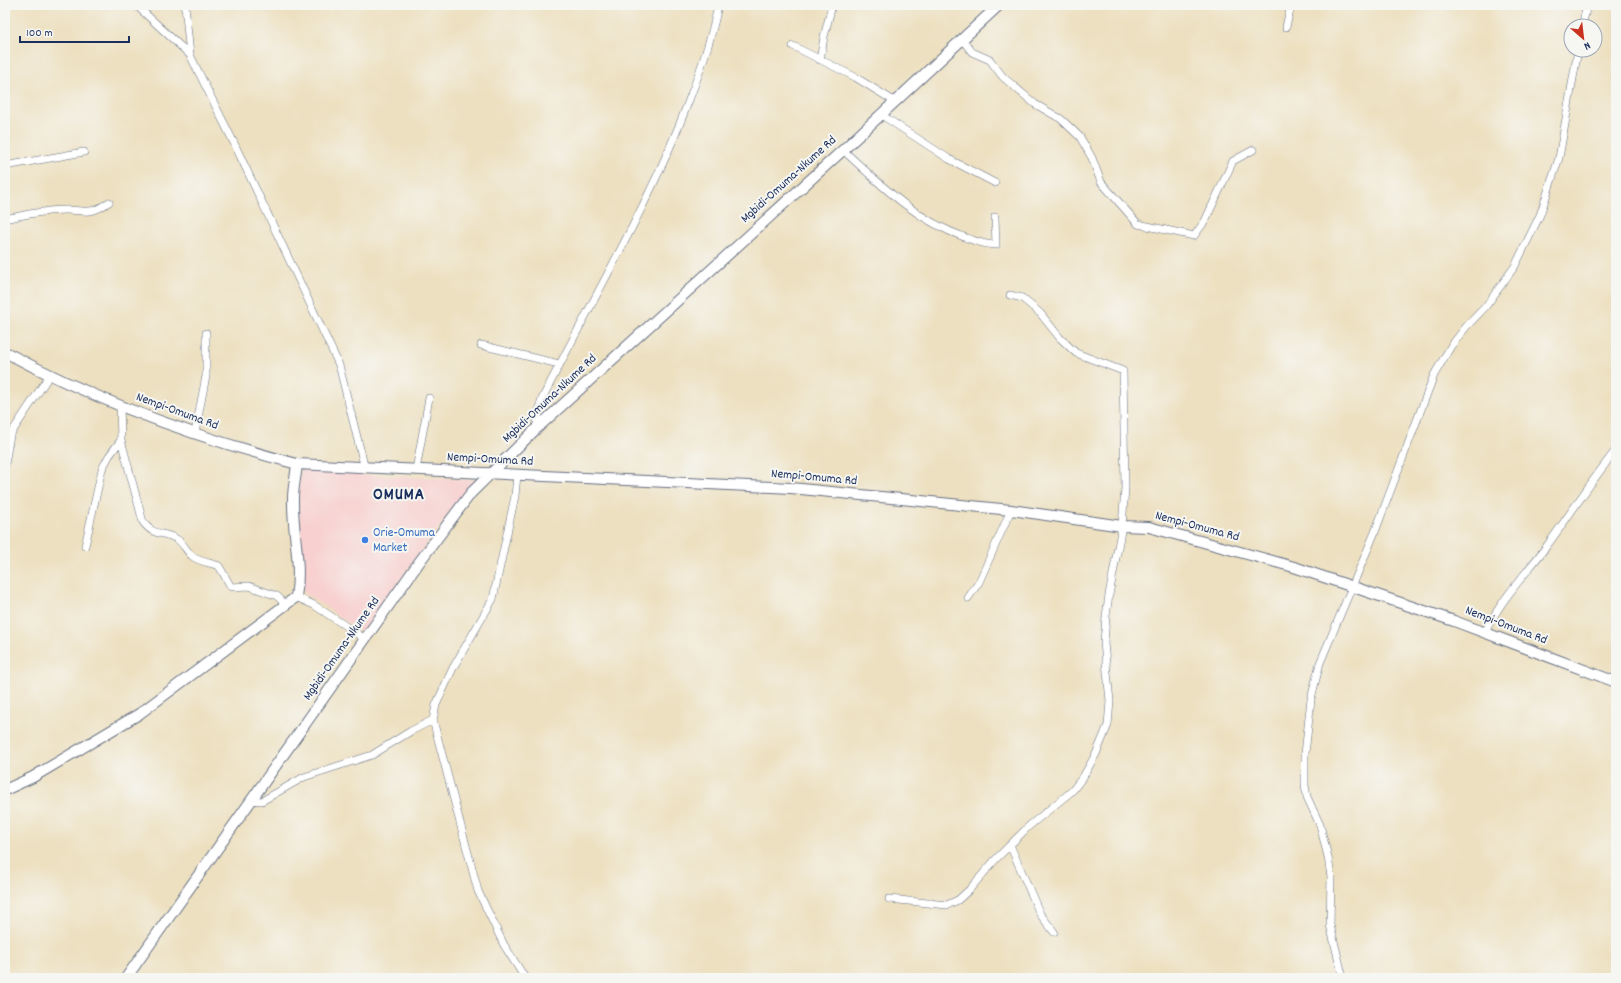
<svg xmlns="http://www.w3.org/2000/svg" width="1621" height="983" font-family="Dekko,sans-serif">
<rect width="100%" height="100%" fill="#f6f6f2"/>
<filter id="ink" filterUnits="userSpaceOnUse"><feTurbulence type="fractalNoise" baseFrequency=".025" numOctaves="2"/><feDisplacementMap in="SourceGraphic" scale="8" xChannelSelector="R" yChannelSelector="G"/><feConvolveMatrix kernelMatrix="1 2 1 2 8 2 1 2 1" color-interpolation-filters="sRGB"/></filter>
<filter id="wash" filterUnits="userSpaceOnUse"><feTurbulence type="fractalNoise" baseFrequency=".012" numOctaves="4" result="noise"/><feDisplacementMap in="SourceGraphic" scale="16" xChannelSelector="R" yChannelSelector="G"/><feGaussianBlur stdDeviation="0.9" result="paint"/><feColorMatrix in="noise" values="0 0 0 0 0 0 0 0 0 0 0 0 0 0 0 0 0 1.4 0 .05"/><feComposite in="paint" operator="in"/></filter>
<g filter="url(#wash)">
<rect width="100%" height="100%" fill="#ede0c0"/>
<path fill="#f7d0cf" d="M301,469L369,475L477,480L451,511L364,630L361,632L302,591L303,570L297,490Z"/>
</g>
<g filter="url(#ink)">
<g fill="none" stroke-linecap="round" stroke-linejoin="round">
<defs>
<path id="street" d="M136,5L190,55L234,143L339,365L365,469
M185,5L190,55
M1582,26L1587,5
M1286,27L1291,5
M962,39L972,52L990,60L1003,77L1035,104L1061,119L1080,137L1092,158L1101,182L1138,224L1194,236L1205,221L1233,161L1253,150
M793,46L855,77L894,101
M820,60L824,37L832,5
M880,114L949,159L995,183
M5,127V169
M843,150C881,185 914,219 964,237C975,241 984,245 996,245L995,217
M5,166L84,152
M5,219C24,215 45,210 65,210C86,210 89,216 109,202
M481,345L559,364
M120,405L121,440L143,522C155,538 163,530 178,540C184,544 187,552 192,556C199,562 211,563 219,566L231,587L249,586L277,596L286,605
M536,429L541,401C591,301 650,205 689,100C701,69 712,38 718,5
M195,433L206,376V333
M5,464L10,435L49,376
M416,470L429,398
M517,475L515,496L493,599L453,668L436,705L433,720L478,891L504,945L525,978
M85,546L102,469L109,456L121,440
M296,597L314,605L365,639
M968,598L979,582L1011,510
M1485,632C1502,598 1524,576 1546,547C1570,515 1591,481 1616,450
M251,800L262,801L304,777L372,755L411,731L433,720
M1010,845L1040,914L1054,932
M889,899L947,905L958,900L969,890L995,860L1029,826L1072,791L1083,777L1096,754L1108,725L1110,701L1104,643L1106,616L1109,595L1122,526L1125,488L1123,371L1076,353L1060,338L1040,313L1022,298L1010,295
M1343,978L1330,925L1331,877L1328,857L1320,825L1307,797L1305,785V754L1311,699L1320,663L1375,532L1434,375L1451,346L1466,327L1486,306L1515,266L1540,215L1559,158L1578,50"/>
<path id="secondary" d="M5,352C95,400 198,438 297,464L791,488L1011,510L1122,526L1149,527L1294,567L1454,621L1616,682
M5,790L33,777L139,714L296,597C302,564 292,532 293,498C293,487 296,476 297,464
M126,978L420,561L471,493L536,429L843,150L999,5"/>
</defs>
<use href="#street" stroke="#646d80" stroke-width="8"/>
<use href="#secondary" stroke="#646d80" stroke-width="12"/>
<use href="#street" stroke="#fff" stroke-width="7"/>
<use href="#secondary" stroke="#fff" stroke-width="10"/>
</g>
</g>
<circle fill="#3f7fe0" stroke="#f6f6f2" stroke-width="1.5" cx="365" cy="540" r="4"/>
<g text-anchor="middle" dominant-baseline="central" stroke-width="4" stroke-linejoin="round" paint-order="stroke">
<g font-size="13" fill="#1b2f5e" stroke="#f6f6f2">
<text transform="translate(789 180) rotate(-42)">Mgbidi-Omuma-Nkume Rd</text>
<text transform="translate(550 399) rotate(-43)">Mgbidi-Omuma-Nkume Rd</text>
<text transform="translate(177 412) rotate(20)">Nempi-Omuma Rd</text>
<text transform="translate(490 460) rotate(3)">Nempi-Omuma Rd</text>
<text transform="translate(814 478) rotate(5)">Nempi-Omuma Rd</text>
<text transform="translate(1197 527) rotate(15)">Nempi-Omuma Rd</text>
<text transform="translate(1506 626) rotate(21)">Nempi-Omuma Rd</text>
<text transform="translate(342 649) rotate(-55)">Mgbidi-Omuma-Nkume Rd</text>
</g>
<g font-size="13" fill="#366cbe" stroke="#f6f6f2" text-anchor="start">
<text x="373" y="533">Orie-Omuma<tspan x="373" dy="15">Market</tspan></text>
</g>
<g font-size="17" font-weight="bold" letter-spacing="1" fill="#1b2f5e" stroke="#f6f6f2">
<text x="399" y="496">OMUMA</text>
</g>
</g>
<rect width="1621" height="983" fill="none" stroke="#f6f6f2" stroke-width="20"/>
<g transform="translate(1583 38) rotate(152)"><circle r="19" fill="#f6f6f2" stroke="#9ea6b7"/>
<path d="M0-3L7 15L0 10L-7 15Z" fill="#c8321e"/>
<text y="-6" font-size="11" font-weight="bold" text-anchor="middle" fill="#1b2f5e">N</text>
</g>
<path d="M20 36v6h109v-6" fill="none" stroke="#1b2f5e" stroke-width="2"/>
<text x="26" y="36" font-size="12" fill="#1b2f5e" stroke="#f6f6f2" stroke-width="3" paint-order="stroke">100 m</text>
</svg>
